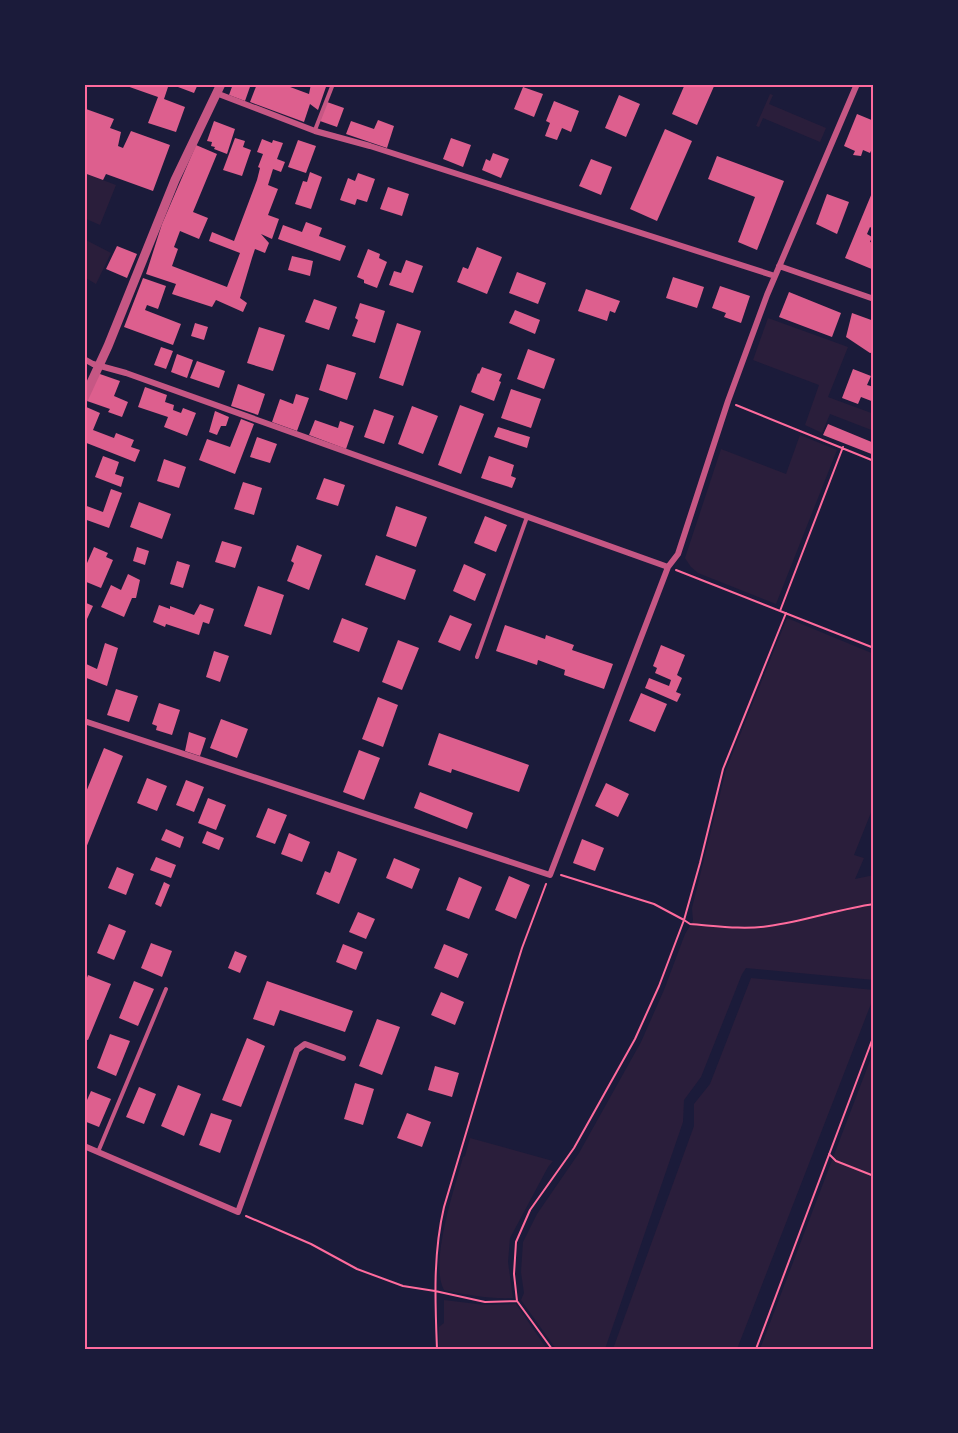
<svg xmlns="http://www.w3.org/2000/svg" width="958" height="1433" font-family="'PT Sans',sans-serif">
<rect width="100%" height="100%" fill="#1b1b3a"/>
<path fill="#2a1e3b" d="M770,94L773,95L769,104L826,128L820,142L763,118L759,127L756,126Z
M84,173L116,185L100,225L84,218Z
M84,239L111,253L96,284L84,277Z
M768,318L848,347L828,397L874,414V431L830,414L822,433L805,425L819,385L753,360Z
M800,435L837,450L776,604L698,573L691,567L685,558L721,449L786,474Z
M787,618L874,654V805L854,855L864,858L855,879L874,875V980L746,968L742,974L701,1077L684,1100L683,1122L605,1349H556L521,1300L524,1293L521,1272L523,1242L537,1214L579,1153L641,1042L664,990L685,934L693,921L692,908L726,770Z
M751,978L874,990V996L737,1349H613L694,1126V1104L710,1084Z
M874,1050V1349H760Z
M470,1138L553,1161L548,1167L510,1238L508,1262L513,1298C489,1299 467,1295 444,1290C429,1263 455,1187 463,1157L465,1156Z
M444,1300L485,1305L516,1304L547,1349H439V1327L444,1323Z"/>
<path fill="#dd5f8e" d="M121,84H169L164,99L185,107L176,132L148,123L158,97Z
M170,84H198L194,93Z
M233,84H251L245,101L229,95Z
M257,84H282L309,94L311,84H327L318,110L310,104L304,122L250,102Z
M685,84H715L697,125L672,114Z
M523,87L543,94L534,117L514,109Z
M619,95L640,104L626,137L605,128Z
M554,101L579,111L571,132L562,128L557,140L545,136L550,123L546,121Z
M327,102L344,108L337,127L320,121Z
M86,109L114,119L110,128L121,132L118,146L123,148L131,131L170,145L153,191L106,174L103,180L84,173V114Z
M857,114L874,121V144L870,153L863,150L861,156L853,155L855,151L844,146Z
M378,120L394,126L387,148L346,134L351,121L374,129Z
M214,121L235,129L227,154L214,149L215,147L211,146L212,142L207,141Z
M665,129L692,141L657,221L630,209Z
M235,138L245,141L243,147L251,150L242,176L223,170Z
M451,138L471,145L463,167L443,159Z
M262,139L272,143L273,140L283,143L277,159L285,162L281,172L273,169L268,185L278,189L268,215L279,219L272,239L261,234L269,243L265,253L255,249L252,258L240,298L247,303L243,312L216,300L212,307L172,294L176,284L146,274L162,224L196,145L217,154L193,212L208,218L199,239L180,231L174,247L178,249L172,266L227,287L240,253L209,241L212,232L234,241L257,180L260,168L258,167L263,154L257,152Z
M298,140L316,146L306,173L288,167Z
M493,153L509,159L501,178L482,170L486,159L490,161Z
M717,156L784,181L757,250L738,242L755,197L708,179Z
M591,159L612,167L601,195L579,186Z
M310,172L322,177L311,209L295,204L303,181L307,182Z
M358,173L375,179L367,202L357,199L355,205L340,200L348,178L355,181Z
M388,187L409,194L402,216L380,209Z
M874,188V226L873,229L870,227L867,234L872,237L870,242L874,243V270L845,258Z
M827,194L849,202L837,234L816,224Z
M306,222L322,228L319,236L346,246L340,261L278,239L283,225L302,232Z
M117,246L137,254L127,278L106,269Z
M477,247L502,257L487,294L457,282L463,267L468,269Z
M368,249L380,254L379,258L387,262L377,288L364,283V280L357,277Z
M292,256L313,261L310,276L288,270Z
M406,260L423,266L413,293L389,285L394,271L401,273Z
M517,272L546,283L538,304L509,293Z
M673,277L704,287L697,308L666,298Z
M143,278L166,286L158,309L147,305L145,310L181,324L173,345L124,327Z
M720,286L750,296L741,323L724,317L726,313L712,308Z
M586,289L620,301L615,313L610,311L607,321L578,311Z
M789,292L841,313L832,337L779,317Z
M314,299L337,307L329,330L305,322Z
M360,303L385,311L375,343L352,336L358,320L355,318Z
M515,310L540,320L535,334L509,323Z
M852,313L874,321V352L870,353L846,337Z
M195,323L208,327L204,340L191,336Z
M397,323L421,331L403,386L379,378Z
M259,327L285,335L273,371L247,363Z
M161,347L173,351L166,369L154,365Z
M528,349L555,359L544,389L517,379Z
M177,354L193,360L187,378L171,372Z
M197,361L225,371L219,388L190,378Z
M327,364L356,373L347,400L319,390Z
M482,367L502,374L499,381L501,382L494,401L471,392L478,373L479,374Z
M853,369L871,376L867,385L874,387V402L861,397L858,404L842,398Z
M97,373L120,381L114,396L128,402L122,417L108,412L110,409L87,401Z
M238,384L265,394L258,415L231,406Z
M145,387L167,395L165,402L174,405L173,410L181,413L183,408L196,413L187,436L164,427L168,417L138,407Z
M511,389L541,399L531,428L501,418Z
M296,394L309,398L297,431L272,422L280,399L293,404Z
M460,405L484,414L461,474L438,465Z
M84,406L100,413L93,430L114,438L116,433L134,440L131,447L140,450L135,462L84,442Z
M412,406L438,416L423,454L398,444Z
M374,409L394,416L384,444L364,437Z
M215,411L229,417L226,426H221L217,435L209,432Z
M241,419L254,424L235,474L199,460L207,439L230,447Z
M315,420L338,428L340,421L354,426L346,449L309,435Z
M828,424L874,443V455L823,435Z
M498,427L530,437L527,448L494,437Z
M257,437L277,444L270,463L250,457Z
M103,456L119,462L115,474L124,477L121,487L95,477Z
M489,456L514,465L511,476L516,478L512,488L481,478Z
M164,459L186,467L179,488L157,481Z
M324,478L345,485L338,506L316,499Z
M243,482L262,488L254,515L234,509Z
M111,489L122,493L109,528L84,519V505L103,512Z
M139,502L171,514L162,539L130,527Z
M396,506L427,517L416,547L386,536Z
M485,516L507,525L496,552L474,543Z
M222,541L242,547L235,568L215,562Z
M297,545L322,555L309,590L287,581L294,563L291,561Z
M94,547L108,553L106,557L113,560L101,588L84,581V570Z
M137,547L149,551L145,565L133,561Z
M376,555L416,570L405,600L365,585Z
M177,561L190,565L183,588L170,584Z
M464,564L486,574L475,601L453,591Z
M128,574L140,580L136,598H132L124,617L101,607L111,585L121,590Z
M258,586L284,595L271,635L244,626Z
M84,602L93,606L87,619L84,617Z
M200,604L214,609L209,624L203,622L199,635L166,624L165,627L153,622L159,605L170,609V606L194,615Z
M450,615L472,624L460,651L438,642Z
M342,618L368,628L359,652L333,642Z
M505,625L545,639L546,635L574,645L572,650L613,664L604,689L564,675L565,670L538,660L537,665L496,651Z
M398,640L419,648L402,690L382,682Z
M105,643L118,648L107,686L84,677V663L97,669Z
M661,645L685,655L677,675L682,678L676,692L681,694L677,702L645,688L649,678L669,686L671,680L655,673L657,668L653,666Z
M214,651L229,656L220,682L206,677Z
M116,689L138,696L129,722L107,715Z
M641,693L667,704L655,732L629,721Z
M378,697L398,705L383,747L362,739Z
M159,703L180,710L172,735L156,730L157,726L152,724Z
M221,719L248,729L237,758L210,748Z
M189,732L206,738L200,756L185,751Z
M439,733L529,765L519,792L452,769L451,773L428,765Z
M104,748L123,756L84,853V797Z
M359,750L380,758L364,800L343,792Z
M147,778L167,786L157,811L137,803Z
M186,780L204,787L194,812L176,805Z
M606,783L629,794L618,817L595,806Z
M420,792L473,813L467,829L414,808Z
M208,798L226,805L216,830L198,823Z
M268,808L287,815L275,844L256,837Z
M166,829L184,837L180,848L161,840Z
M207,831L224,838L219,850L202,843Z
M289,833L310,842L302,862L281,854Z
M582,839L604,848L595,871L573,863Z
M338,851L357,859L339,904L316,894L325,871L330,873Z
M156,857L176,865L171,878L150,870Z
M394,858L420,869L412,889L386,878Z
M117,867L134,874L126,895L108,888Z
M509,876L530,885L516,919L495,910Z
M459,877L482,887L469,919L446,910Z
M164,882L170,885L161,907L155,904Z
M358,912L375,919L366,939L349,932Z
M109,924L126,931L114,960L97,953Z
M151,943L172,951L162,977L141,968Z
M343,944L363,952L356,970L336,962Z
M444,944L468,954L458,978L434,968Z
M235,951L247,956L240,973L228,968Z
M88,975L111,984L88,1040L84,1039V986Z
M134,981L154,989L138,1026L119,1018Z
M267,981L353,1011L345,1032L280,1010L274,1026L253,1019Z
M441,992L464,1002L455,1025L431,1015Z
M377,1019L400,1027L382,1075L359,1066Z
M110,1034L130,1041L116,1076L97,1068Z
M247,1038L265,1046L241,1107L222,1100Z
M435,1066L459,1073L452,1097L428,1090Z
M355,1083L374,1089L363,1125L344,1119Z
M178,1085L201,1094L184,1136L161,1126Z
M139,1087L156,1094L144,1124L126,1117Z
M91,1091L111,1099L99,1127L84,1121V1107Z
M211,1113L232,1120L220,1153L199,1145Z
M407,1113L431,1122L422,1147L397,1138Z"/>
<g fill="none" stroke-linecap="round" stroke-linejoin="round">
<path stroke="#ff6b9d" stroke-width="2" d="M736,405L874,461
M676,570L874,648
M780,611L843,447
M561,875L654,904L684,920L700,863L723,769L786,613
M829,1154L836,1161L874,1176
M246,1216L311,1244L357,1269L403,1286L435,1291L485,1302L517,1301
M437,1349C435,1301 433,1254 444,1207L503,1009L522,948L546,884
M552,1349L517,1301L514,1274L516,1242L530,1210L574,1148L635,1039L659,986L684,920L690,924C717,926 743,930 769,926C805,921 839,909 874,904
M756,1349L874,1035"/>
<path stroke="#c65784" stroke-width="4" d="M315,130L333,84
M477,657L527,517
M98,1152L166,989"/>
<path stroke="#c65784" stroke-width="6" d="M216,93L315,131L370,146L775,276
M779,266L874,299
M84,359L93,364L126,373L668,567
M84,721L550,875L668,567L678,554L728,401L767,295L857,84
M84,1146L238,1212L297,1050L305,1044L343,1058"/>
<path stroke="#c65784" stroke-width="9" d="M84,398L108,346L175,180L221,84"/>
</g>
<rect width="958" height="1433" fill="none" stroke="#1b1b3a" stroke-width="171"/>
<rect x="86" y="86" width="786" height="1262" fill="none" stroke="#ff6b9d" stroke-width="2"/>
</svg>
